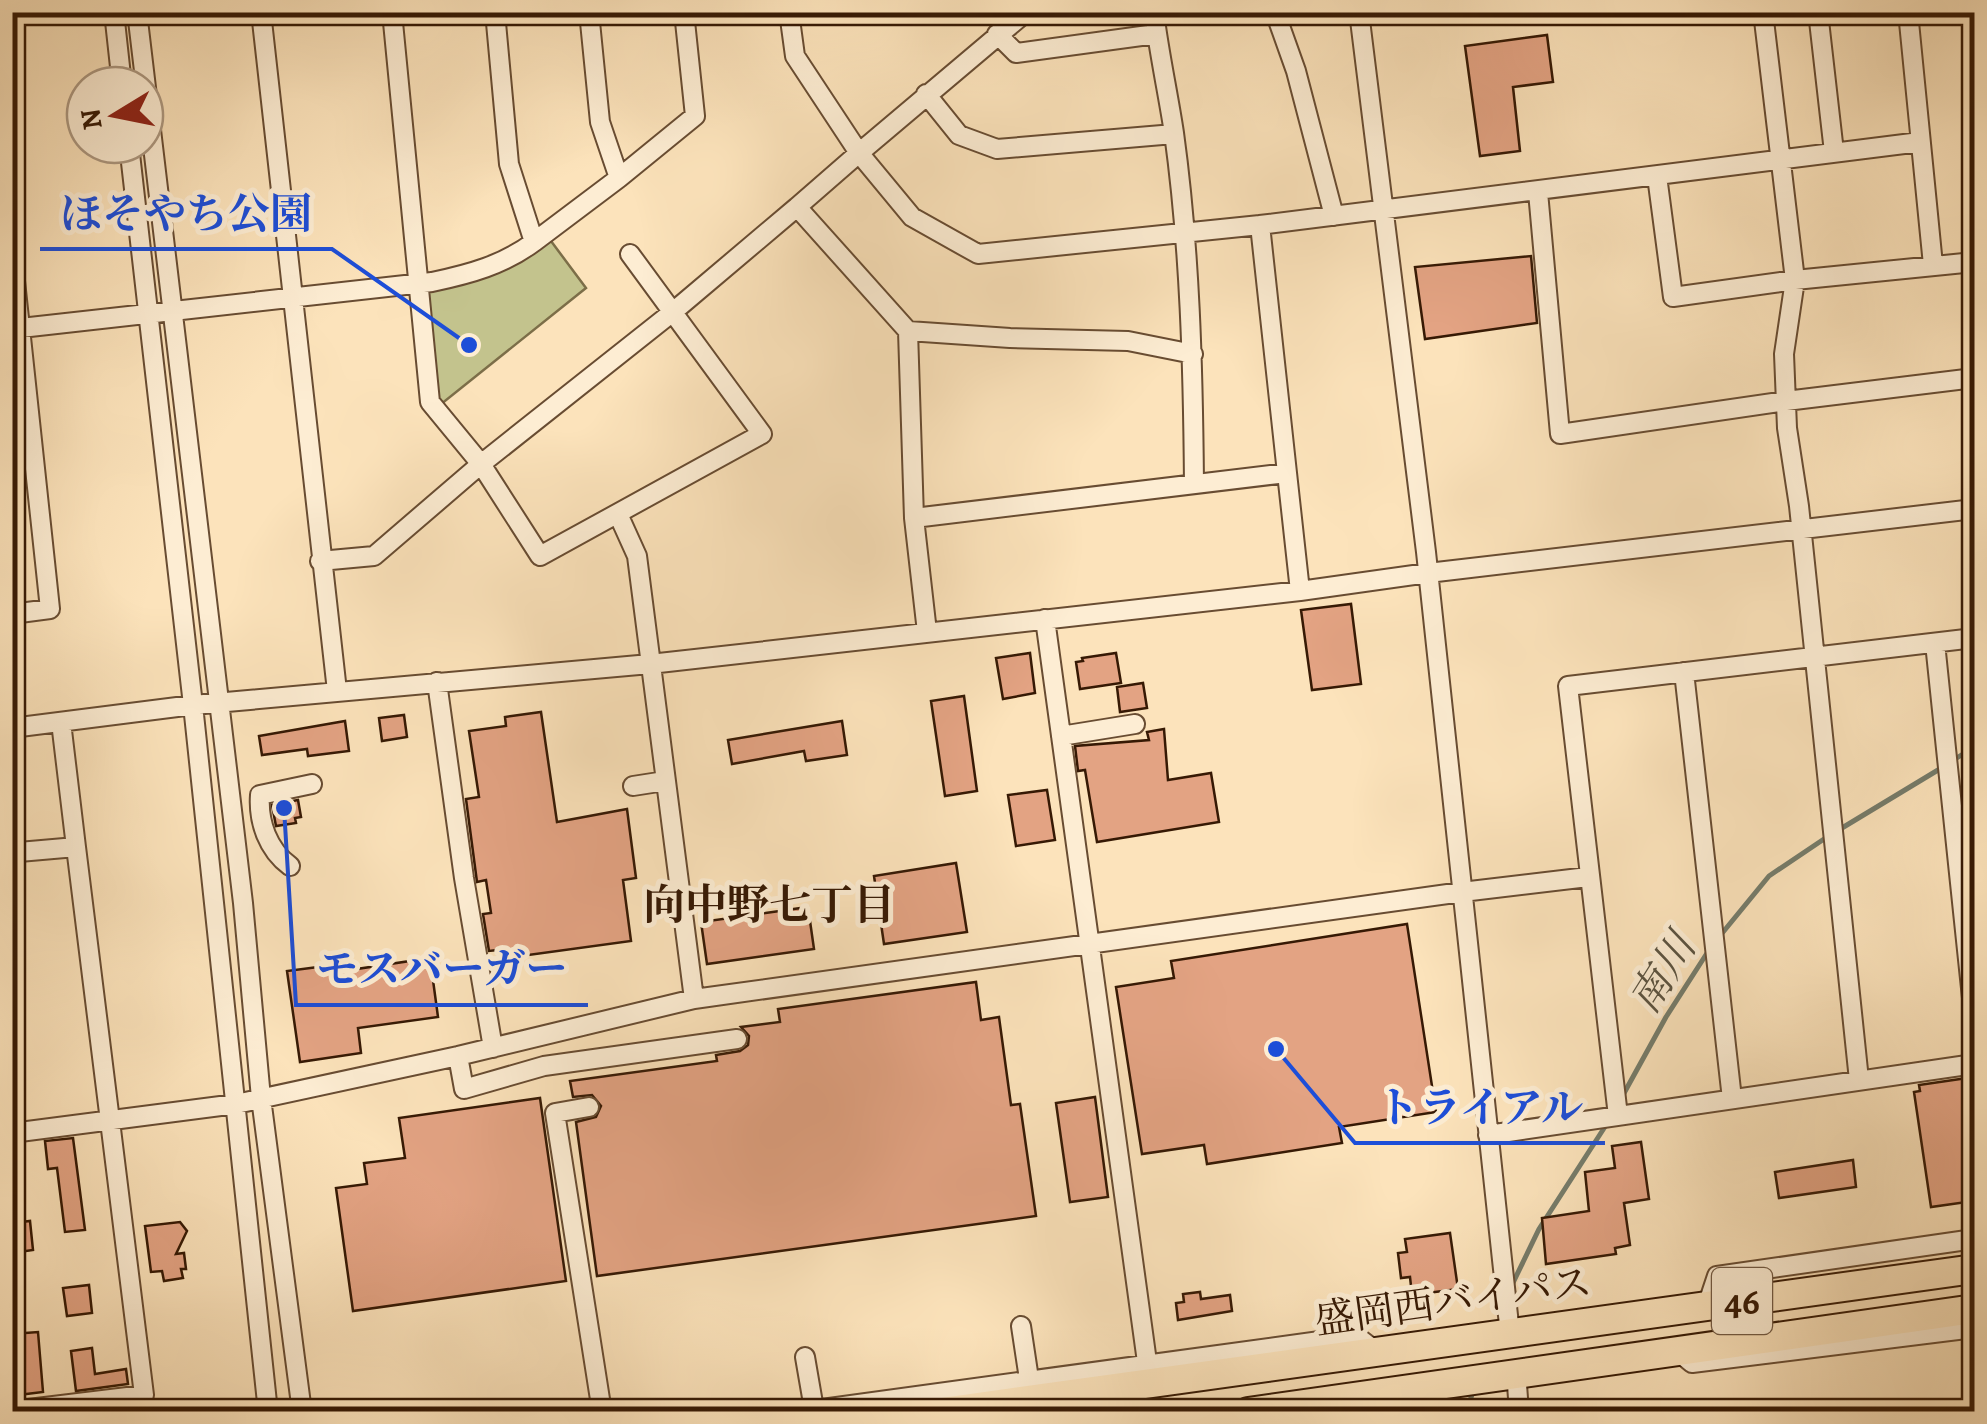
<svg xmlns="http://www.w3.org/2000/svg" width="1987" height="1424" font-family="Alegreya,'Noto Serif JP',serif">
<rect width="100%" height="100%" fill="#fce3bb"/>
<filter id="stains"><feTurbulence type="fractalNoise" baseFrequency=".002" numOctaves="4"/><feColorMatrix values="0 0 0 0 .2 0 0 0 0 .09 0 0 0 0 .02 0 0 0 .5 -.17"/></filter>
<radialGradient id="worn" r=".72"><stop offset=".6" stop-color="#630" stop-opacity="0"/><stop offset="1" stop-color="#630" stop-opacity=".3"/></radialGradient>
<path fill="#c3c38d" stroke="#7c6e48" stroke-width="2.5" d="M545,233L586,288L435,409L417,283L432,282Z"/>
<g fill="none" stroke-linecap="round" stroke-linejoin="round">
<path stroke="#757c6b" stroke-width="5" d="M1952,761L1974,747
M1837,831L1943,767
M1719,937L1769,876L1827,837
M1623,1095L1666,1017L1709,950
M1510,1289L1539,1229L1608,1122
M1467,1412L1472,1394"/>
</g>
<path fill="#e3a383" stroke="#361904" stroke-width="2.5" d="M1547,35L1553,82L1513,87L1520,151L1480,156L1465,46Z
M1531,256L1537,323L1425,339L1415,267Z
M1351,604L1361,684L1312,690L1301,610Z
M1030,653L1035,693L1003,699L996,658Z
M1116,653L1121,683L1080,689L1076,662L1083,661L1082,658Z
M1143,683L1147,708L1120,712L1117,687Z
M964,696L977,791L945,796L931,701Z
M541,712L557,822L627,809L636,878L623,880L631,941L499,959L498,950L489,951L483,914L491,913L486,880L477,882L466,799L479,797L469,731L506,726L505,717Z
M404,715L407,737L382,741L379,718Z
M345,721L349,751L308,756L307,749L262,755L259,736Z
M842,721L847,755L806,761L804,751L732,764L728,740Z
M1164,729L1168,780L1211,773L1219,822L1097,842L1085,770L1078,771L1075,746L1149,740L1147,732Z
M1047,790L1055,840L1016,846L1008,795Z
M298,800L301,817L295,818L296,823L276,826L272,805Z
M956,863L967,932L884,944L874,876Z
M808,907L814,949L707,964L701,922Z
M1407,924L1436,1112L1339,1127L1342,1143L1207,1164L1204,1145L1142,1154L1116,987L1174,978L1171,961Z
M430,958L438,1017L358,1028L361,1053L300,1062L287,971L349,963L350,970Z
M976,982L981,1020L999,1017L1011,1105L1020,1104L1036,1216L597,1276L576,1122L596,1117L601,1106L592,1095L573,1097L570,1081L717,1061L716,1055L740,1051L748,1045L749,1036L741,1027L780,1022L778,1009Z
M1974,1077V1201L1931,1207L1914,1092L1920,1091L1919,1085Z
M1095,1097L1108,1197L1070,1202L1056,1103Z
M540,1098L566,1281L353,1311L336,1188L367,1184L364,1163L405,1158L399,1118Z
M73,1138L85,1230L65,1232L57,1168L48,1169L45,1141Z
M1641,1142L1649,1199L1624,1203L1630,1245L1615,1248L1616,1254L1546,1264L1542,1218L1589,1211L1585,1172L1615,1168L1612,1146Z
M1853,1160L1856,1187L1779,1198L1775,1172Z
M30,1221L33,1250L12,1253V1223Z
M180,1222L187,1231L176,1254L184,1253L186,1269H181L183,1278L164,1281L162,1271L151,1272L145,1226Z
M1450,1233L1458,1289L1412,1295L1410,1277L1401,1278L1398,1253L1407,1252L1405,1239Z
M89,1285L92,1313L67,1316L63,1288Z
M1200,1292L1201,1299L1230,1295L1232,1311L1178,1320L1176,1303L1184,1302L1183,1294Z
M38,1332L43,1392L18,1395L12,1334Z
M92,1348L95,1374L126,1369L128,1384L76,1391L71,1351Z"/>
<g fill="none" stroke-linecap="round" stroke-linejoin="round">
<defs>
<path id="minor" d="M114,12L122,85
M137,12L243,903L261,1098L302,1412
M261,12L337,691
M392,12L430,402L481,464L540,556L762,434L630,254
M789,12L795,56L859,153L797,207
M1026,12L859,153L912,217L978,254L1260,225
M1154,12C1159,53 1168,93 1174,133C1190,249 1193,367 1194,484
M1275,12L1296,71L1334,216
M1359,12L1426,552L1510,1334
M1763,12L1795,280L1784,354L1787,428L1799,506L1859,1080
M1818,12L1834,152
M1908,12L1933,265
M997,34L1016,53L1156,34
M926,94L959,135L997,149L1174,134
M129,145L193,705L268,1412
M1657,176L1673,297L1795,280L1974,262
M619,178L695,116L684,12
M1538,192L1560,434L1786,401L1974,378
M534,242L619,178L600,122L589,12
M12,253L50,609L12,614
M12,329L432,282C470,274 503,265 534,242L509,164L495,12
M908,331L1010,338L1128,341L1193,354
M1287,473L1260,225L1920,142
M618,514L637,556L694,999
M914,518L1287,473L1300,591
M320,561L374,556L481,464L674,311L797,207L908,331L914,518L927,632
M1045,619L1147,1362
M1935,643L1974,1017
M1684,672L1732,1099
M437,682L464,878L493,1048
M61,722L76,847
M12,728L193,705L650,664L1300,591L1428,573L1974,509
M1061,736L1135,724
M633,786L665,781
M12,858L19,852L76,847L144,1395L12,1411
M290,866C268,850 258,822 260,795L312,784
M458,1056L464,1089L544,1066L737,1039
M589,1107L555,1113L602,1412
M1618,1116L1568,686L1974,638
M12,1133L236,1104L458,1056L694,999L1462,892L1588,877
M1488,1135L1974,1064
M1707,1306L1717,1276L1974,1239
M1021,1326L1029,1379
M1675,1349L1692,1363L1974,1328
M805,1357L814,1409
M1516,1371L1519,1412
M800,1412L1356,1336L1377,1352"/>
<path id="highway" d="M942,1412L1974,1269
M1248,1412L1974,1309"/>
</defs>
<use href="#minor" stroke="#684c32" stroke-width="22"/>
<use href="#highway" stroke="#361904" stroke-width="32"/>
<use href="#minor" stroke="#fdedd3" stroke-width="18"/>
<use href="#highway" stroke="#fce3bb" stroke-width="28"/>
</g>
<g text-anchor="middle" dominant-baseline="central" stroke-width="10" stroke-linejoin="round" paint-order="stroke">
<rect fill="#fdedd3" stroke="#725942" stroke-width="2.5" x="1712" y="1268" width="60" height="66" rx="8"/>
<g font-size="38" font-weight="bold" fill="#361904">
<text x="1742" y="1301">46</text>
</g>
<g font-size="40" fill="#361904" stroke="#fdedd3">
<text transform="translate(1453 1301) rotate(-8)">盛岡西バイパス</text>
</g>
<g font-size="42" font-weight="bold" fill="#361904" stroke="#fdedd3">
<text x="769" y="904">向中野七丁目</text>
</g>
<g font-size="42" font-style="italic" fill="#5b5340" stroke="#fdedd3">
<text transform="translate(1662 973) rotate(-58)">南川</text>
</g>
</g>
<path fill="none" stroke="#1d4ed8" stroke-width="4" d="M469 345L332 249H40M284 808L296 1005H588M1276 1049L1355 1143H1605"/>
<g fill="#1d4ed8" stroke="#fdedd3" stroke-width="4">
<circle cx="469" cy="345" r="10"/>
<circle cx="284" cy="808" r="10"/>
<circle cx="1276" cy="1049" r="10"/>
</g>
<g font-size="42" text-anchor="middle" font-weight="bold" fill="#1d4ed8" stroke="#fdedd3" stroke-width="10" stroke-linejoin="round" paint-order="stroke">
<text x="186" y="228">ほそやち公園</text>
<text x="442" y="983">モスバーガー</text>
<text x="1480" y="1122">トライアル</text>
</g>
<rect width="1987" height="1424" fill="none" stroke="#fce3bb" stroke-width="50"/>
<rect x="15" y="15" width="1957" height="1394" fill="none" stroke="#361904" stroke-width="5"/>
<rect x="25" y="25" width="1937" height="1374" fill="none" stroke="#361904" stroke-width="2.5"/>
<g transform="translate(115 115) rotate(260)"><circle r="48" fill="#fdedd3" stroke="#ad9880" stroke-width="2.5"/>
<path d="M0-8L18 38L0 25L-18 38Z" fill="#8f2418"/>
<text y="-15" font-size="28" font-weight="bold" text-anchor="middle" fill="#361904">N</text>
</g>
<rect width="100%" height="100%" filter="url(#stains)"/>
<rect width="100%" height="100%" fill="url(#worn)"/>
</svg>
